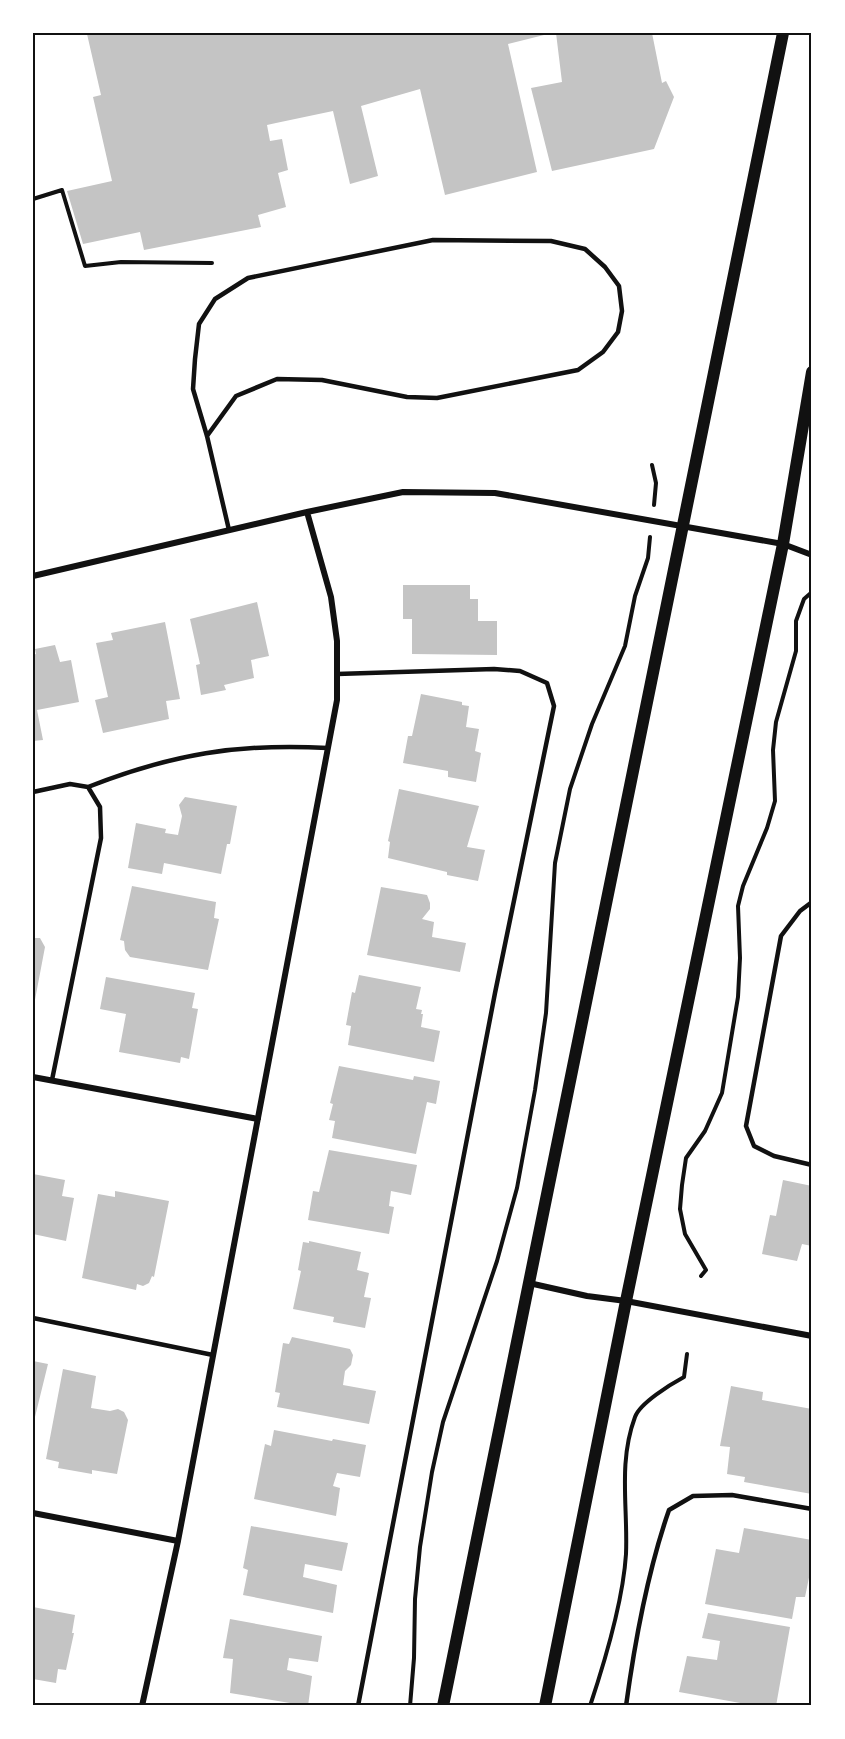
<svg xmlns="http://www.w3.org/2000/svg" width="845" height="1739" font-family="'Public Sans',sans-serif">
<rect width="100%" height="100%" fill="#fff"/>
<path fill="#c4c4c4" d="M92,33H552L508,44L537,172L445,195L420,89L361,106L378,176L350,184L333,111L276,123L267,125L270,141L282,139L288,170L278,173L286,207L258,215L261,227L144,250L140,232L83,244L67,191L112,181L93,97L101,95L87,34Z
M556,33H652L662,83L666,81L674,97L654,149L552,171L531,88L562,82Z
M403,585H470V599H478V621H497V655L412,654V619H403Z
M257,602L269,656L251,660L254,678L224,685L226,690L201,695L196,665L200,664L190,619Z
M165,622L180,699L166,701L169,719L103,733L95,700L108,697L96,643L113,640L111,633Z
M55,645L60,662L71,660L79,702L37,710L43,740L33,741V655L36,654L35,649Z
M421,694L462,702V705L469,706L466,727L479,729L475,751L481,753L476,782L448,777V771L403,763L408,736H412Z
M399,789L479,806L467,847L485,850L478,881L447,875V872L388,858L390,842L388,841Z
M185,797L237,806L230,844H227L221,874L164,863L162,874L128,868L136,823L166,829L165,833L178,835L182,816L179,805Z
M132,886L216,902L214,918L219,919L208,970L130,957L125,950L124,941L120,940Z
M381,887L427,895L430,903V909L422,919L434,922L432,937L466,943L460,972L367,955Z
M33,938H40L45,947L34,1005Z
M359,975L421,987L416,1009L422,1010L421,1014H423L421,1027L440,1031L434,1062L348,1045L351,1026L346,1025L352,992L355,993Z
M106,977L195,993L192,1008L198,1009L189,1059L181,1057L180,1063L119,1052L126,1014L100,1009Z
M339,1066L413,1080L414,1076L440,1081L436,1104L427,1102L416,1154L332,1138L335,1121L329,1120L333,1104L330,1103Z
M329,1150L417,1165L411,1195L391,1191L389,1206L394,1207L389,1234L308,1220L313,1191L319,1192Z
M33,1174L65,1180L62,1196L74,1198L66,1241L33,1234Z
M783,1180L812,1186V1246L802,1244L797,1261L762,1254L770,1215L776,1216Z
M115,1191L169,1201L154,1277L152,1276L149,1283L143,1286L137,1284L136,1290L82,1278L98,1194L115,1197Z
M309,1241L361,1252L357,1270L369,1273L364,1297L371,1298L365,1328L333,1322L334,1317L293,1309L301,1271L298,1270L303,1242L309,1243Z
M292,1337L350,1349L353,1355L351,1365L345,1371L343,1385L376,1391L369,1424L277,1407L280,1393L275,1392L283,1343L289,1344Z
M33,1361L48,1364L34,1421H33Z
M63,1369L96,1376L91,1408L110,1411L118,1409L124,1412L128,1420L117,1474L92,1470V1474L58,1468L59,1462L46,1459Z
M731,1386L763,1392L762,1400L812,1409V1494L744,1482L745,1477L727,1474L730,1447L720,1446Z
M274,1430L332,1441L333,1439L366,1445L360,1477L337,1473L333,1486L340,1488L336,1516L254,1499L265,1444L271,1446Z
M251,1526L348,1543L342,1571L305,1564L303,1577L337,1585L333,1613L243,1595L248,1570L243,1568Z
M744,1528L812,1540V1563L805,1597H796L792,1619L705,1604L716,1549L739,1553Z
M33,1607L75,1615L72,1633H74L66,1670L58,1669L56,1683L33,1679Z
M708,1613L790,1627L776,1706H757L679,1692L687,1656L717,1660L720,1641L702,1638Z
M230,1619L322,1636L318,1662L289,1658L287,1670L312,1676L308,1706L230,1693L233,1659L223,1658Z"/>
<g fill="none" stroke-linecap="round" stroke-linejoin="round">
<path stroke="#111" stroke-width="4" d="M33,199L62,190L85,266L121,262L212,263
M652,465L656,483L654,505
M701,1276L706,1270L685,1234L680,1209L682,1185L686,1158L705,1131L722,1093L738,997L740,958L738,906L743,886L767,828L775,801L773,750L776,722L796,651V621L804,599L812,592
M410,1706L414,1658L415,1599L420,1547L432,1472L443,1422L497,1261L517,1188L535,1090L546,1013L555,863L570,789L592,724L625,646L635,596L648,558L650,537
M590,1706C605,1661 623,1602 626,1554C628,1507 618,1463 635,1417C640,1403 671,1384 684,1377L687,1354"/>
<path stroke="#111" stroke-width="4.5" d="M207,436L236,396L277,379L322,380L407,397L437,398L578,370L603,352L618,332L622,311L619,286L605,267L585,249L551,241L433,240L248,278L215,299L199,324L195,359L193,389L207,436L229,530
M337,674L494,669L520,671L547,683L554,706L495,993L358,1706
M88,787C172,754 238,743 328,748
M33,792L70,784L88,787L100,807L101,838L52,1080
M812,902L800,911L781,936L746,1126L754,1146L774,1156L812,1165
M33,1318L213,1355
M626,1706C635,1640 647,1573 669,1510L693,1496L732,1495L812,1509"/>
<path stroke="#111" stroke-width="6" d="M33,576L307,512L403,492L495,493L783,544L812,555
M33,1077L258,1119
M529,1283L587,1296L626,1301L812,1336
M33,1513L178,1541
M142,1706L178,1541L337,700V641L331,597L307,512"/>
<path stroke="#111" stroke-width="12" d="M443,1706L783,33
M545,1706L626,1301L783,544L812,372"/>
</g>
<rect width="845" height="1739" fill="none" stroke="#ffffff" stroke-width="69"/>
<rect x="34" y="34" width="776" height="1670" fill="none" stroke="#111" stroke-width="2"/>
</svg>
